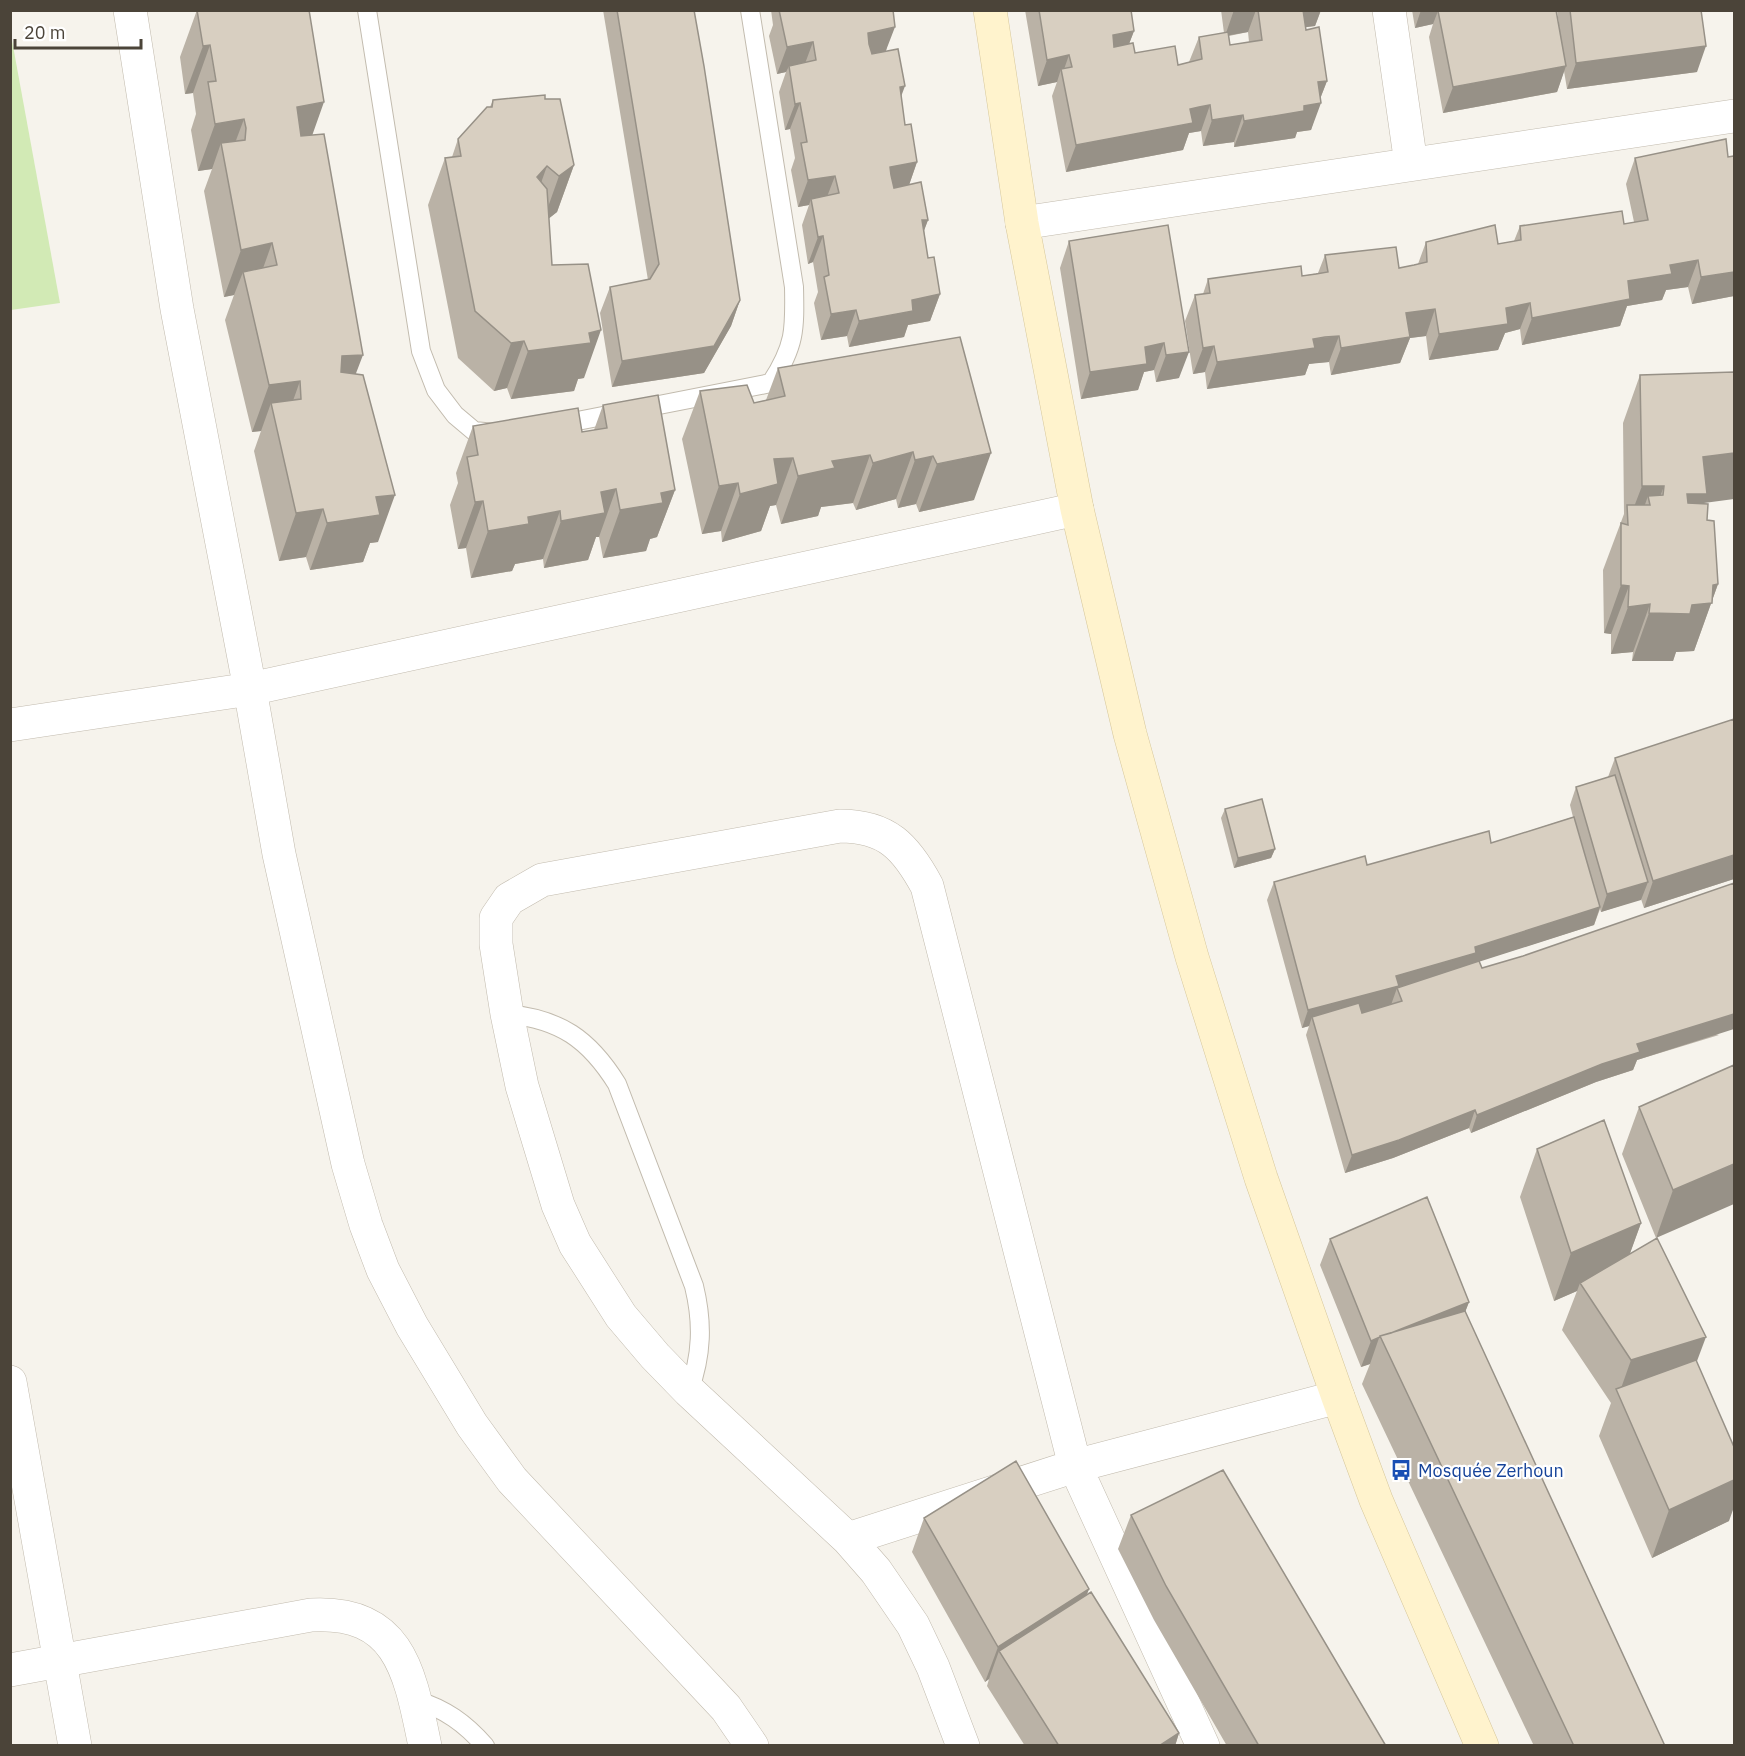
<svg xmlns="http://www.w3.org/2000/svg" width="1745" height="1756" font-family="'IBM Plex Sans',sans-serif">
<rect width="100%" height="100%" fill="#f6f3ec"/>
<path fill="#d2eab5" d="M11,35L60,303L11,310H10Z"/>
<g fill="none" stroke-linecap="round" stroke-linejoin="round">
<defs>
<path id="lane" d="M367,10L421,351L436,390L455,415L474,431L495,433
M557,425L771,383C795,346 795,330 794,287L750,10
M507,1014C560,1019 589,1039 617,1084L694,1286C703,1323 702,1355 689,1391
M416,1700C445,1709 465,1723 485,1746"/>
<path id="street" d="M130,10L177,309L250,689L279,854L348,1164L366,1225L383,1270L412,1326L472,1425L512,1480L726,1708L752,1746
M1389,10L1411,164
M1022,223L1734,116
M10,725L250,689L1077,509
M10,1382L75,1746
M848,1539L1075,1466L1338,1397
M10,1670L311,1615C401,1610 410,1674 425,1746
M963,1746L933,1667L913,1625L876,1571L848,1539L689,1391L655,1356L621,1316L575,1244L558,1205L522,1086L507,1014L496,944V918L509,899L542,880L840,826C887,826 906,847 927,886L1075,1466L1203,1746"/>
<path id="secondary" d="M990,10L1022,223L1077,509L1130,734L1192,957L1261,1178L1338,1397L1376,1500L1482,1746"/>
</defs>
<use href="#lane" stroke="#c2bbae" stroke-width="20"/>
<use href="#street" stroke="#c2bbae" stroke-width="34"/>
<use href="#secondary" stroke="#d6c79b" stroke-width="34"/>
<use href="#lane" stroke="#fff" stroke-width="18"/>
<use href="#street" stroke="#fff" stroke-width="33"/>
<use href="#secondary" stroke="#fff3cd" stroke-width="33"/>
</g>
<path fill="#bab2a6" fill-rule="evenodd" d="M197,10H309L312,135L356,374L378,542L370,543L363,562L310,570L306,557L279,561L254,451L261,431L252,432L225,320L234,295L224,297L204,191L212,169L198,171L191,130L196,114L193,93L185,94L180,57Z
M603,10H694L740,300L731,326L704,373L612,387L600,313L610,287L648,280Z
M771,10H893L886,51L901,96L905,125L917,162L909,185L928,220L924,230L928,258L940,294L930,321L908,325L904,337L849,347L847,336L821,340L814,303L818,292L813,262L808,264L802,225L809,205L798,207L791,170L795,158L790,129L785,130L779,92L786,72L777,74L769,36L773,25Z
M1025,10H1131L1134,31L1129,44L1135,53L1178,65L1189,62L1199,37L1224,33L1221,10H1321L1315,26L1305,27L1327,81L1320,99L1311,130L1297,132L1295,138L1234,147V142L1203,146L1201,131L1189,133L1183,150L1066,172L1052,96L1057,82L1038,86ZM1248,32L1249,42L1230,45L1229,36Z
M1412,10H1556L1560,33L1557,10H1701L1697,72L1567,89L1564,71L1557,92L1443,113L1429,37L1433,24L1415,28Z
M545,99L574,165L557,212L549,218L552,265L584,378L578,379L574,391L511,399L507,388L494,391L458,358L428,205L445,158L452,157L458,139L490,107L493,100Z
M1734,156V296L1692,304L1688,287L1666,290L1662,300L1627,306L1620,326L1522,345L1520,329L1505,333L1498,350L1429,360L1426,336L1410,338L1400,363L1331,375L1329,362L1315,363L1309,364L1305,375L1207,389L1205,372L1193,374L1185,321L1195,295L1203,294L1208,279L1302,276L1318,273L1325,255L1399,268L1418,264L1426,242L1498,244L1514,241L1520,226L1624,224L1634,222L1626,184L1635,158L1728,157Z
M1168,225L1179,378L1156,382L1154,370L1144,372L1138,390L1081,399L1060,268L1069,241Z
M960,337L974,500L919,512L916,504L898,508L896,499L856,510L853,503L821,507L818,516L781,524L776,505L770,506L761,531L722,542L721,531L702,534L682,439L700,391L754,403L766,400L778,368Z
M1640,375L1704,503L1718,584L1694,651L1676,652L1673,661H1632L1633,652L1611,654V634L1604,633L1603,570L1624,514L1623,423Z
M603,405L675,490L657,537L650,539L646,551L603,558L599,537H596L588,560L544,568L543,559L515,564L512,571L471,578L466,548L458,549L450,505L458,483L456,473L473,426L582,432L594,430Z
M1734,719V879L1644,908L1641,899L1601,912L1600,909L1594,925L1479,961L1482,968L1719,1035L1637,1060L1633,1070L1596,1082L1471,1133L1469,1128L1393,1158L1345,1173L1306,1035L1309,1026L1302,1028L1267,900L1274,882L1491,843L1573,817L1570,805L1576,787L1608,777L1615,758Z
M1225,809L1275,849L1271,858L1234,868L1221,818Z
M1734,1065L1656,1238L1622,1154L1639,1107Z
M1537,1149L1641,1223L1630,1253L1697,1362L1729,1521L1652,1558L1599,1436L1611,1403L1562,1330L1577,1291L1554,1301L1520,1197Z
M1330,1239L1469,1302L1465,1312L1665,1746H1534L1362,1384L1370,1364L1361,1367L1320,1265Z
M1131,1515L1386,1746H1227L1154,1620L1118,1549Z
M924,1518L1089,1589L1086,1595L1179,1733L1175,1746H1025L987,1686L989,1679L985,1682L912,1552Z"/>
<path fill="#979187" d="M1234,10H1256L1248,32L1225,36Z
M1299,10H1321L1315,26L1292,29Z
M1421,10H1442L1438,11L1433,24L1415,28Z
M895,27L885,53L858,60L868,33Z
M1134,31L1124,57L1104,61L1113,35Z
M813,42L803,69L789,66L786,72L777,74L787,47Z
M210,45L193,93L185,94L203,46Z
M1706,46L1697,72L1567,89L1576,63Z
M1069,55L1062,75L1061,69L1057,82L1038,86L1047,60Z
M1566,66L1557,92L1443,113L1453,87Z
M1327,81L1318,104L1321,103L1311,130L1297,132L1295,138L1234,147L1244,121L1304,106L1318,82Z
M905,86L895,113L900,87Z
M324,102L307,150L280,154L297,107Z
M800,103L790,129L785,130L795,104Z
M1210,105L1201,131L1189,133L1183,150L1066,172L1076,145L1190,109Z
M1243,115L1234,142L1203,146L1212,120Z
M244,119L226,167L221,143L212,169L198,171L215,124Z
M917,162L908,188L880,193L890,167Z
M574,165L557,212L542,224L559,176Z
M547,166L530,214L537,177Z
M835,176L825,202L811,199L809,205L798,207L808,180Z
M922,220H928L918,247Z
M823,236L813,262L808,264L818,237Z
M272,243L255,291L243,272L234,295L224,297L241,250Z
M1698,260L1688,287L1666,290L1662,300L1627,306L1620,326L1522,345L1532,318L1670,265Z
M1734,272V296L1692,304L1701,277Z
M940,294L930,321L908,325L904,337L849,347L859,321L912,300Z
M740,300L731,326L704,373L612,387L622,361Z
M1530,303L1520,329L1505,333L1498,350L1429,360L1439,334L1506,308Z
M1435,309L1426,336L1410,338L1400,363L1331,375L1341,348L1406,313Z
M856,310L847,336L821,340L831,314Z
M601,330L584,378L578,379L574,391L511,399L528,351L589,333Z
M1339,336L1329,362L1309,364L1305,375L1207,389L1217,362L1313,339Z
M524,341L507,388L494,391L511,343Z
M1164,343L1154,370L1144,372L1138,390L1081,399L1090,372L1145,347Z
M1214,346L1205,372L1193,374L1203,348Z
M1189,352L1179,378L1156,382L1166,355Z
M363,355L345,402L324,404L342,356Z
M300,381L283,429L271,403L261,431L252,432L269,385Z
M913,452L896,499L856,510L873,463Z
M991,453L974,500L919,512L937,464Z
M1734,453V499L1704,503L1690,541L1687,494L1703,457Z
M870,455L853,503L821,507L818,516L781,524L798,476L832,461Z
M933,456L916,504L898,508L915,460Z
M793,458L776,505L770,506L761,531L722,542L740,494L774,459Z
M738,483L721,531L702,534L719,486Z
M1642,486H1664L1647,533L1650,505L1648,496L1635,533H1624Z
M616,489L599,537H596L588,560L544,568L561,521L601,492Z
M675,490L657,537L650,539L646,551L603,558L620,510L661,493Z
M395,495L378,542L370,543L363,562L310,570L327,523L376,497Z
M483,501L466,548L458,549L475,502Z
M323,509L306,557L279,561L296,513Z
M560,511L543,559L515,564L512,571L471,578L488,531L528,517Z
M1718,584L1694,651L1676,652L1673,661H1632L1649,613L1692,605L1713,585Z
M1621,585L1629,586L1611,634L1604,633Z
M1650,604L1633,652L1611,654L1628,607Z
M1275,849L1271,858L1234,868L1238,858Z
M1734,855V879L1644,908L1653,881Z
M1648,882L1641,900L1601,912L1607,894Z
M1600,907L1594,925L1397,988L1391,1005L1314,1025L1312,1017L1309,1026L1302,1028L1308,1010L1396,976L1475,947Z
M1734,1014V1029L1637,1060L1633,1070L1596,1082L1471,1133L1477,1115L1637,1044Z
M1475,1110L1469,1128L1393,1158L1345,1173L1352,1155Z
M1734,1164V1204L1656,1238L1673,1190Z
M1641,1223L1624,1270L1580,1283L1577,1291L1554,1301L1571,1253Z
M1469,1302L1459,1328L1380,1337Z
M1706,1337L1688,1385L1619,1394L1631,1360Z
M1379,1338L1370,1364L1361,1367L1371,1341Z
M1734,1480V1507L1729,1521L1652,1558L1669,1510Z
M1089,1589L1076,1623L999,1651L989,1679L985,1682L998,1647Z
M1179,1733L1175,1746H1159Z"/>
<path fill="#d8cfc1" stroke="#979187" stroke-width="1.5" d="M197,10H309L324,102L297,107L301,136L324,134L363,355L342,356L341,372L363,375L395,495L376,497L380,515L327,523L323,509L296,513L271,403L301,399L300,381L269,385L243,272L277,265L272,243L241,250L221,143L245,140L246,128L244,119L215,124L208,82L216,81L210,45L203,46Z
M617,10H694L704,66L740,300L714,346L622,361L610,287L650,279L659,264Z
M779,10H893L895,27L868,33L869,44L872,54L898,49L905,86L900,87L905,125L911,124L917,162L890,167L891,175L894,188L921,182L928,220H922L928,258L934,257L940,294L912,300L913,311L859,321L856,310L831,314L824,277L829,275L823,236L818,237L811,199L839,193L835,176L808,180L801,143L807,142L800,103L795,104L789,66L816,60L813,42L787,47Z
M1039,10H1131L1134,31L1113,35L1114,47L1133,43L1135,53L1175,46L1178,65L1202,59L1199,37L1228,32L1230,45L1262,40L1258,10H1303L1306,30L1319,27L1327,81L1318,82L1321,103L1304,106V111L1244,121L1243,115L1212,120L1210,105L1199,107L1190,109L1193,123L1076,145L1061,69L1072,67L1069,55L1047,60Z
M1441,10H1556L1566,66L1453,87L1438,11Z
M1570,10H1701L1706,46L1576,63Z
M545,95V99H560L574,165L559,176L547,166L537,177L547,189L552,265L588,264L601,330L589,333L591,343L528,351L524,341L511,343L475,311L445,158L461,156L458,139L487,107H492L493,100Z
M1726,139L1728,157L1734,156V272L1701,277L1698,260L1670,265L1672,274L1628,281L1630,299L1532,318L1530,303L1506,308L1508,324L1439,334L1435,309L1406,313L1410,337L1341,348L1339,336L1325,337L1313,339L1315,348L1217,362L1214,346L1203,348L1195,295L1210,293L1208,279L1301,266L1302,276L1316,274L1328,272L1325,255L1396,247L1399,268L1414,265L1427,262L1426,242L1495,225L1498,244L1521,240L1520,226L1622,211L1624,224L1648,220L1635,158Z
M1168,225L1189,352L1166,355L1164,343L1145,347L1147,364L1090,372L1069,241Z
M960,337L991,453L937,464L933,456L915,460L913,452L873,463L870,455L832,461L835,468L798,476L793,458L774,459L778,484L740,494L738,483L719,486L700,391L747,385L754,403L785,396L778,368Z
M1734,372V453L1703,457L1707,494H1687L1688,503L1708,504L1707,520L1714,521L1718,584L1713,585L1712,603L1692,605L1690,614L1649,613L1650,604L1628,607L1629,586L1621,585V523L1628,525L1627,505H1650L1648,496L1663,495L1664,486H1642L1640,375Z
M658,395L675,490L661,493L663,503L620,510L616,489L601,492L605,513L561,521L560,511L528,517L529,524L488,531L483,501L475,502L467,457L478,455L473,426L578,408L582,432L607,428L603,405Z
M1734,719V855L1653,881L1615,758Z
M1615,775L1648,882L1607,894L1576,787Z
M1262,799L1275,849L1238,858L1225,809Z
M1574,817L1600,907L1475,947L1476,953L1396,976L1399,986L1308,1010L1274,882L1365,856L1367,865L1489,831L1491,843Z
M1734,883V1014L1637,1044L1640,1052L1602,1064L1477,1115L1475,1110L1399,1140L1352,1155L1312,1017L1359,1003L1362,1013L1402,1001L1397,988L1479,961L1482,968L1523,956Z
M1734,1065V1164L1673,1190L1639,1107Z
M1604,1120L1641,1223L1571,1253L1537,1149Z
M1427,1197L1469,1302L1391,1333L1380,1336V1337L1371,1341L1330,1239Z
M1657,1238L1706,1337L1631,1360L1580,1283Z
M1465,1311L1665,1746H1574L1380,1336Z
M1696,1360L1734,1447V1480L1669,1510L1616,1389Z
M1016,1461L1089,1589L998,1647L924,1518Z
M1223,1470L1386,1746H1259L1166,1586L1131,1515Z
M1091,1592L1179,1733L1159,1746H1059L999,1651Z"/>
<defs>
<symbol id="bus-bare" viewBox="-9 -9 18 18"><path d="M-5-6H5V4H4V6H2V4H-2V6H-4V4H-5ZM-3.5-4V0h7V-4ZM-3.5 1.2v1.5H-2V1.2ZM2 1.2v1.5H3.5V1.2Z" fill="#1a4fb4" stroke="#fff" stroke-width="2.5" paint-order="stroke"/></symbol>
</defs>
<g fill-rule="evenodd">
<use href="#bus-bare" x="1386" y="1455" width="30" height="30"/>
</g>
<g text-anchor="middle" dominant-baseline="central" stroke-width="4.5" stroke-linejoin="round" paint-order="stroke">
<g font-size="18" fill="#164399" stroke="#fff" text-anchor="start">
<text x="1418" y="1470">Mosquée Zerhoun</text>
</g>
</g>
<rect width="1745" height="1756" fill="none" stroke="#4b4439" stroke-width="24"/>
<path d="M15 39v9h126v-9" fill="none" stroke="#4b4439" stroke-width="3"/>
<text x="24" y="39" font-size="18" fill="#4b4439" stroke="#ffffff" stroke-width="4.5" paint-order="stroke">20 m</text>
</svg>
